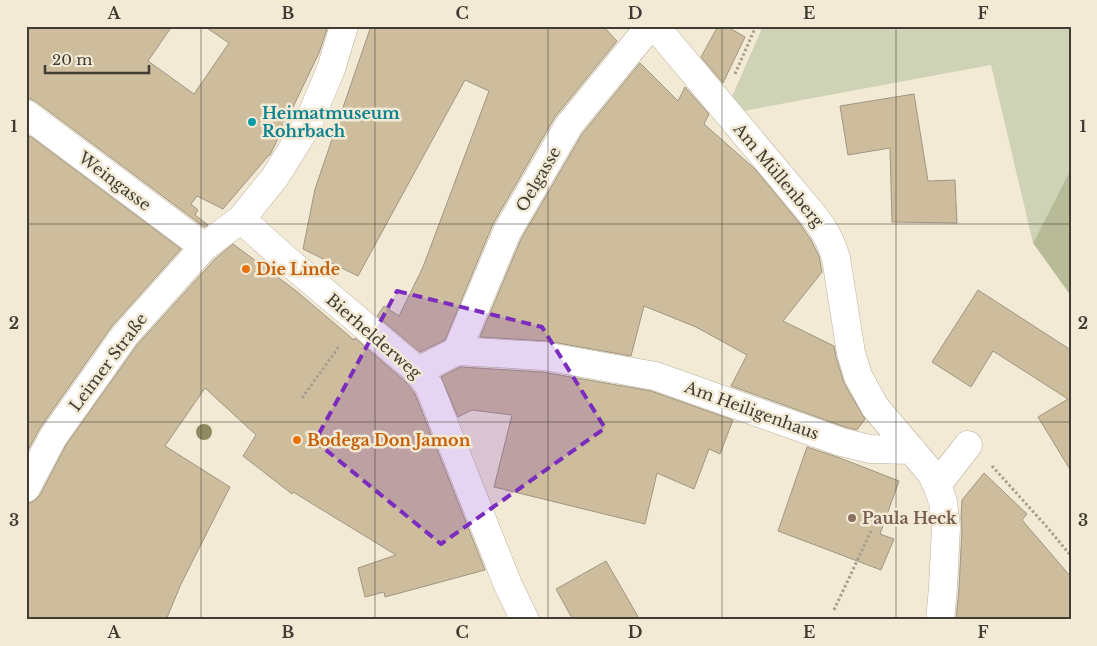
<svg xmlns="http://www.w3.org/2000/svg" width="1097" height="646" font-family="'Libre Baskerville',serif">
<rect width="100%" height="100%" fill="#f3ead6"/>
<path fill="#cfd3b5" d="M763,26H1071V169L1033,243L991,65L738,112L730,101Z"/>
<path fill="#b7bb98" d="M1071,169V296L1033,243Z"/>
<path fill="#cdbd9c" stroke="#9f9684" d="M26,26H172L148,61L194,94L229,43L204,26H328L319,53L270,155H269L223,209L197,196L191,204L198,210L195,215L208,225L204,227L35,101L26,97Z
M371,26H603L617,41L555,117L493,224L445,340L420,352L377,316L384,306L399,316L423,267L489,91L465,80L358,276L303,249L315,189Z
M718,26H726L745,37L723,83L701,57Z
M640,63L678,101L685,87L709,114L704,124L755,169L801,225L811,240L819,256L822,272L783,321L834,346L836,357L844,383L865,419L857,430L845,427L731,386L747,355L696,327L644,306L631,356L547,341L480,337L521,239L582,134Z
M914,94L928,181L955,180L957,223L892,222L890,148L848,155L840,106Z
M30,136L181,249L112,326L40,428L26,454V141Z
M233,244L295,290L354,340L355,338L406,382L415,394L485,570L385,597L384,592L365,597L358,568L396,555L293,492L292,494L243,456L256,435L205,388L165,446L230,487L181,584L166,620H26V504L34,501L40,495L66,445L137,345L215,259Z
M978,290L1071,350V471L1038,417L1068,399L993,351L971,387L932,362Z
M460,367L542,372L651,391L733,420L720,454L709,449L694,489L657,473L645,524L494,487L512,415L472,410L458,417L441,377Z
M807,447L840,458L899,481L880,534L894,539L881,570L778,531Z
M984,473L1027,514L1022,520L1071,577V620H956L959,589L962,528L961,518L962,500Z
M606,561L640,620H573L556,589Z"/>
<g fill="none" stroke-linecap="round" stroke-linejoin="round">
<defs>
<path id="minor" d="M655,26L808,209C822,226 829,236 836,258L851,353L858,376L875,407L931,473L937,485L943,502L946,527L943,588L940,620
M26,114L204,247
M241,219L282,256L418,371L429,386L508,585L525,620
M457,351L507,232L569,125L650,26
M418,371L457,351L544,356L655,376L841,442L870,449L912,450
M937,485L968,445
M26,488L53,437L125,335L204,247L241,219L275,177L308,124L331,69L344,26"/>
</defs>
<use href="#minor" stroke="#bab19e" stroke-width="29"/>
<path stroke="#a69f90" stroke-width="3" stroke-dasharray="2.5 2.5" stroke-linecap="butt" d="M735,74L756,26
M302,398L340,345
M992,466L1047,527L1071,556
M834,610L872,529"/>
<use href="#minor" stroke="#fff" stroke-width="28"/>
</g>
<circle fill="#8e8b60" cx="204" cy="432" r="8"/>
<path fill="#7b2cbf" fill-opacity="0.2" stroke="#7b2cbf" stroke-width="4" stroke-dasharray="10 6" stroke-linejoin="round" d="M397,291L542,327L605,428L441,544L315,441Z"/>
<path fill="none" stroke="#403c34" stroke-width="1" stroke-opacity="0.55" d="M201,26V620M375,26V620M548,26V620M722,26V620M896,26V620M26,224H1071M26,422H1071"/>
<circle fill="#0f9aa8" stroke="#f3ead6" stroke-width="2" cx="252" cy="122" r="5"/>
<g fill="#e8710a" stroke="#f3ead6" stroke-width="2">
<circle cx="246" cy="269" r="5"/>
<circle cx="297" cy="440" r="5"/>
</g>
<circle fill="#8d6e63" stroke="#f3ead6" stroke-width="2" cx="852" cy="518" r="5"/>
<g text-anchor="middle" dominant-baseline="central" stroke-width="5" stroke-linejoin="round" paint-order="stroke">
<g font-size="16" font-weight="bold" fill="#0d838f" stroke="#f3ead6" text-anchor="start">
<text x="262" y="113">Heimatmuseum<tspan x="262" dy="18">Rohrbach</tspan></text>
</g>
<g font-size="16" fill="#403c34" stroke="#f3ead6">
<text transform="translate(779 175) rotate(50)">Am Müllenberg</text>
<text transform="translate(538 179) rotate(-60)">Oelgasse</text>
<text transform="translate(115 181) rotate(37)">Weingasse</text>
<text transform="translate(374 336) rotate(41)">Bierhelderweg</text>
<text transform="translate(108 362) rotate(-53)">Leimer Straße</text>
<text transform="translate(752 410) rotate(20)">Am Heiligenhaus</text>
</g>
<g font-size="16" font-weight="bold" fill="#c56008" stroke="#f3ead6" text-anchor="start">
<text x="256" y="269">Die Linde</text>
<text x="307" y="440">Bodega Don Jamon</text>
</g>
<g font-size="16" font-weight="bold" fill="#785e54" stroke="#f3ead6" text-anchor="start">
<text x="862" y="518">Paula Heck</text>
</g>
</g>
<rect width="1097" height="646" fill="none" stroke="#f3ead6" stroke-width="55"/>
<path d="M45 65v8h104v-8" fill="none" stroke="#403c34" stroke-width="2.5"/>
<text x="52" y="65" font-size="15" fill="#403c34" stroke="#f3ead6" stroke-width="4" paint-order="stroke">20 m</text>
<rect x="28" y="28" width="1042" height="590" fill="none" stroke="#403c34" stroke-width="2"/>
<g font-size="16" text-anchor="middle" font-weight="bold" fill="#403c34">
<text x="114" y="19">A</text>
<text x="288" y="19">B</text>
<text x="462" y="19">C</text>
<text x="635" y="19">D</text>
<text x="809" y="19">E</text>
<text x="983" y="19">F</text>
<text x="14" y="132">1</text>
<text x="1083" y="132">1</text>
<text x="14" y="329">2</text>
<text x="1083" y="329">2</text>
<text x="14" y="526">3</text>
<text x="1083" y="526">3</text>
<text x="114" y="638">A</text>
<text x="288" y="638">B</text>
<text x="462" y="638">C</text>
<text x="635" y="638">D</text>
<text x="809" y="638">E</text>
<text x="983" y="638">F</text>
</g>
</svg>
